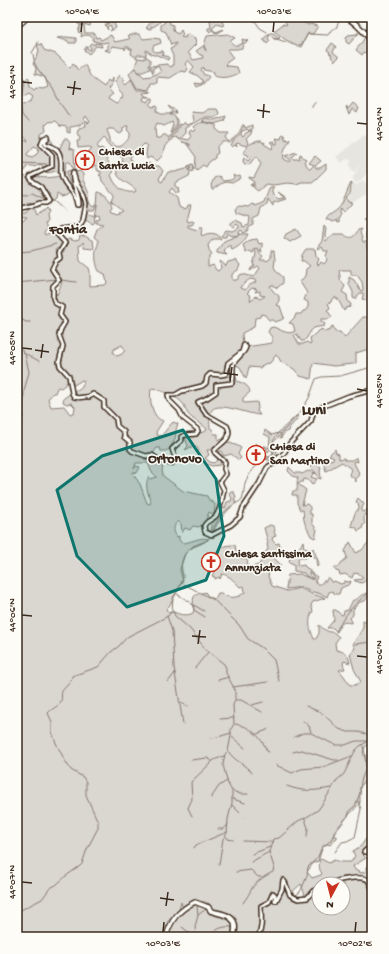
<svg xmlns="http://www.w3.org/2000/svg" width="389" height="954" font-family="'Gochi Hand',sans-serif">
<rect width="100%" height="100%" fill="#f5f4ee"/>
<filter id="ink" filterUnits="userSpaceOnUse"><feTurbulence type="fractalNoise" baseFrequency=".025" numOctaves="2"/><feDisplacementMap in="SourceGraphic" scale="8" xChannelSelector="R" yChannelSelector="G"/><feConvolveMatrix kernelMatrix="1 2 1 2 8 2 1 2 1" color-interpolation-filters="sRGB"/></filter>
<g filter="url(#ink)">
<path fill="#e7e5df" d="M363,135H366L372,140V154L369,152L368,153L372,156V176L367,173L363,178L357,183L353,180V177L362,162L355,172L350,168L351,167L349,165L351,162L350,159L345,160L342,163L336,157Z
M363,180L372,190V201L366,194L352,203L348,202L346,198L349,197L351,192L352,184L351,183L352,181L357,185Z"/>
<path fill="#dad6d0" stroke="#8a8077" fill-rule="evenodd" d="M85,17H90V19L86,21L91,22L90,26L84,24L79,25L73,18H76L78,22L81,21L83,23Z
M112,17L114,18V19H112L111,22H115L117,19L118,21L114,23L116,28L110,31L112,29L110,25L107,27L108,30L105,25L109,23L108,22L105,23L104,22L109,19L110,20Z
M155,17H162L159,23L153,27L151,26V29L146,28Z
M164,17H169L170,24L173,25V29L174,32L178,34L181,30L183,35L181,37L185,38L186,35L188,34L195,38L196,44L188,52L193,60L203,58L202,55H200L196,51L203,46L206,51L204,45L207,36L228,34L235,38L230,41C235,47 236,46 243,43L242,39L248,41L243,44L242,48L237,49H229L228,51L233,58L225,64L227,66L237,67L239,73C232,77 223,79 214,76V72L204,70L203,67L201,69L204,75H207L209,77L203,84L197,87L195,83L201,84L203,81L198,76L190,72L194,67L188,60L185,64L188,69L186,72L181,71L170,78L157,77V83H151L149,90L137,88L129,74L134,68H136L137,72L141,74L144,77L151,76L161,72L158,66L153,68V73L150,66L167,64L171,67L173,66V56L170,49L174,47L176,43L171,45L166,32L161,30V25L165,22Z
M213,17H220L223,20L222,22L224,25L222,26L217,24L212,29L216,32L224,29L218,33L214,32L212,29L210,32L208,30V28H211L210,21Z
M292,17H295L308,25L310,24L318,26L313,34L308,33L301,47L286,40L274,31L283,24L286,25L287,24L285,22Z
M84,25L85,33H94L96,38L99,37L101,40L111,35L115,42L129,39L130,38L128,36L135,34H139L143,39L152,38L160,39L161,43L153,46V50L155,52L163,51L164,54L162,55L169,57L168,60L157,55H153L146,50V57L150,59V65H148L150,69C145,71 141,74 137,71L135,66L138,58L145,59V55H137V58L131,54L132,49H129V47H125V50V48L112,46L111,51L110,52L105,50L108,49V42L103,43L93,41V37C89,35 85,34 81,37L82,33L78,32L80,26Z
M270,33H273L280,38L274,39L270,35L268,38L270,41L267,44L263,39Z
M357,33H359L349,44L346,42V38L348,35L357,34Z
M366,35L372,41V50L370,51L368,54L364,52L362,55L356,50L362,42Z
M66,37L76,38V43H69L67,40H64L57,38Z
M91,43L95,45V43L101,44L102,47L96,46L89,54L84,50L87,46V48L90,50L91,48L89,45Z
M332,43L336,46L333,52L339,57L335,61L331,57L332,55L329,53L330,52L327,50Z
M41,44L44,50L56,54L70,68L73,63L78,70L85,65C91,79 92,78 104,87L108,80L110,82L113,77V82L108,89L113,94L109,97L108,99L116,104L118,103L120,99H122L123,95C117,91 119,86 115,82L120,75L125,80L123,82L126,85L131,79L137,90H144L151,92L143,93L144,95L150,97H144L143,100L148,102L151,98H153V101L150,105L153,107L157,106L158,108L156,111L161,114H170L172,111L168,106L175,110L176,113H172L170,115H173L177,120V124L171,133H170L173,125L172,122L164,126L157,123L155,128L156,138H161L163,135H166L170,140L165,146L162,156L157,161L150,157L147,159L146,155L147,146L144,144L138,150L133,152L130,158L133,165L136,168L145,166L149,163L153,166H159L163,171L159,179L160,181L162,182L168,172H175L186,169L188,166L193,164L194,169L192,172L189,169L191,168L190,166L188,167L190,173L189,176L175,183V186L178,188L179,193H176L172,188L169,192L177,198L179,207L183,209L187,208L188,205H191L187,220L188,222L192,221L194,222L192,225H188V227L197,230L200,227H203L201,233L202,236C208,232 218,232 221,239H213L208,245L209,250L212,254L208,260V267L213,265L216,270L218,271L221,268L220,261L226,266L228,262L236,260L240,265L238,270L232,274V280H237L240,275L242,274L254,277L260,268L258,266L250,271L251,268L255,266L253,265L256,254L255,250L258,249L260,254L263,256L260,260H266L267,261L271,258V250L274,251L275,260L274,267L277,272L283,277V283L277,288L273,285L270,286L273,291L279,296V301L276,305L280,306L284,318L281,320L275,322L272,320H269L265,315L261,314L260,317L255,318L254,327L242,333L243,346L246,347L272,343V337L268,332L270,328L273,327C281,329 287,336 295,331L293,324L289,323L295,317L296,314H301L303,311H305L308,307V302L304,300L307,293L300,282L305,276L306,269L310,266L304,261H301L302,255L306,249H315L316,256L319,259L317,264L319,265L321,262L324,264L327,260L326,256L328,251H324L322,247L318,249L317,248L322,241L324,226L326,229L325,235L326,241L334,234H344C351,241 355,236 358,230L362,229L360,232L363,242H367V248L372,249C372,254 370,256 370,261L372,262V280L369,282V286L372,288V308L369,309L368,301L362,299L363,296V293H360L355,299L353,298V292L349,284V277L354,280L360,290L362,291L363,289L362,282L357,275H351V270H340L339,272L340,275V280L345,286L342,292L347,295L348,302L351,304L350,307L346,308L344,311L338,299L334,297L332,299L331,302L328,303L330,308L327,310L332,317L328,319H321V321L325,324L324,326C321,327 316,327 314,328C309,331 308,338 304,341H301L297,334L294,335L299,344H303L307,342L310,344L311,343L310,338C314,335 318,331 322,329L324,332L331,330V327L333,326L335,332H340L345,338C347,334 359,322 363,317H366L368,318H371L372,320V348L356,353V363L353,364L334,366L313,363L311,379L300,376L294,369L281,362L279,358L276,355L270,363L264,364L260,368L249,367L246,379L240,367L230,362L225,364V368L235,373L237,381C242,383 249,385 250,392L243,398V402L245,403L257,402L258,408L257,411L260,415C250,415 218,401 212,410C208,415 210,423 210,428L213,430L214,434H218V440L225,439L213,450H207L209,455L205,458L210,462L214,463L219,458L221,461L220,465L212,466L204,463L197,447L193,446L185,450L188,446L185,437L188,436L193,437L200,433L206,431L207,429C202,424 197,422 192,418C185,412 187,411 184,405C179,397 162,391 153,388L151,389C149,399 152,418 163,421L156,432L157,435L161,436L173,422L178,424C173,435 179,435 171,446C168,451 167,451 161,451L160,448H157L153,453L146,455L144,459L152,461L163,467L162,470L163,476L183,491L207,496L209,500L215,504L214,515L209,512L206,520L199,527L193,526L190,530L185,528L182,533L181,524L179,522H177C173,527 173,531 177,537L179,536V540L182,543C190,543 201,536 208,539C202,546 191,545 185,554C177,567 186,574 182,581C179,589 174,598 169,606L166,609L169,613L174,612C179,615 188,616 193,613C196,607 189,596 198,594C201,593 203,593 205,592L209,597L215,599L218,593H221C228,599 238,599 245,592L244,586L240,587C234,581 229,575 222,574L220,579L219,577L215,579V577L212,576L215,570L214,568L218,565C219,561 216,555 217,552C219,545 231,545 235,545L237,557L248,559L247,565L251,567L259,565L261,561L264,560V553L267,551L268,548L267,545L268,542L264,528L270,525L273,526L275,530L274,532L276,536L273,537L272,540L276,544L279,543L282,555L280,557L273,556V557L281,565L271,567L268,576L272,586L287,591L300,588L312,594L325,598L313,602L311,605L313,611C307,620 310,630 314,639H316L319,633V625C322,628 328,633 333,632L339,637L335,643L336,650C345,652 348,653 350,663L344,661L343,664L345,669L339,670L344,676L350,685H355L361,682L354,669L350,654L355,648L353,644L363,628V621L368,623H372V742L365,747L363,752L366,762L368,777L360,787V803L335,830L333,836H337V838L334,840L330,845L327,844L323,846L318,861L313,863L307,872L312,878L321,875L322,873C318,869 320,865 319,860L321,859L329,863L334,860L341,862H351L355,856L353,852V851L361,846L368,836L372,835V848L362,854L366,858L353,866L356,871L359,870L360,873L366,872V867L369,864L372,854V885L369,880L365,877L337,879L328,884H319V888L308,896L305,898L304,892L301,884L293,891L295,895L294,897L290,895L285,880L282,890L276,900L272,892L266,903L262,904L261,924L257,937H236L232,919L213,911L209,904L205,902L196,901L183,908L181,902L179,911L168,921L163,937H17V230L20,229L19,223L17,224V213L21,220L23,221L27,217H23L20,213H26L30,207H33L36,215L44,210L46,208L47,209L48,212L46,216L47,221L45,224L47,229L44,233L45,235C54,230 59,237 64,243L62,247L56,249L57,253L59,256L61,253V254C65,252 67,245 65,241L69,239L75,241L79,240L80,236H85L93,241L94,247L93,249L84,248V244L83,242L81,245H79L80,261L89,268L90,272V286L105,285L107,283L105,274L99,271C96,265 95,257 96,250C97,246 99,245 98,240L94,237L97,229L103,224L96,223V220L99,219L100,216L96,215L95,217L97,206L98,192C105,193 111,200 112,207L110,209L111,211L116,213L122,210L111,201L114,197V195L102,181L101,176L99,175L101,174V172L98,171L95,165L92,168L89,165L88,160L90,162L92,157L89,151L92,148L89,147L78,148L77,141H79L80,137L77,133L79,128L86,126L85,122L86,121L88,123L90,122L86,116L85,117C84,125 78,126 70,127V133L67,132V127L60,126L55,121L48,122L45,125L46,131L41,134C42,139 40,141 40,146L51,154L52,165L44,169L41,164L34,167L33,166H27L25,171H21L18,175L22,178L25,176L29,181L41,188L46,199L45,201H37L33,203L28,202L23,207H20L17,204V140L28,141C25,137 21,135 17,137V128L19,129L20,125V114L17,112V77L19,76H21L25,82L28,77L29,78L30,87L34,90L36,88L43,89L48,87L45,77L35,74L36,68L33,64L39,51L37,45ZM29,94L33,97L31,101L21,106V103L23,97ZM126,126H128L127,130L130,133V137C123,145 120,151 110,142V138L107,130L108,129H113L120,134L123,132V128ZM104,137L107,140V143L123,159L122,163L119,162C110,179 128,181 136,190L135,192C123,194 115,186 111,175L113,170C111,166 107,161 106,157C105,152 106,152 102,148L99,149L97,145ZM34,146L39,148L37,154L32,157L27,155V154ZM250,279L255,280L256,282L248,286L245,290L240,288V287ZM58,280L62,282L57,295L54,290V284ZM252,288L257,289L255,292L260,291V295L265,296L260,299L256,296L251,301L250,300L251,296L247,293ZM122,345L125,350L122,354L117,356L113,353L114,349ZM71,378L72,385H74L82,380L84,381L82,387L79,390H76L64,398L63,402L67,404L71,403L75,407L74,413L70,414L64,406L51,407L48,399L53,393H55L57,388L59,387L61,388L66,384L68,379ZM136,463H148L151,471L157,477L150,479L149,476C144,485 148,493 151,502L150,504L147,503L140,484L133,474V472L137,473L140,467L136,466L134,469Z
M353,103L359,108L357,113L352,109L349,115L346,107L347,106V108L348,109Z
M208,109H217L219,113C215,120 211,116 205,117C200,119 191,125 185,128V133L180,138L188,140L191,136L189,132L191,130L193,132L196,130L193,127C200,119 208,124 216,125V129L221,133H229L226,137L229,142C223,141 220,143 217,148L218,153L215,155V158L209,162L206,167L203,165L197,170L195,167L196,157L186,143L190,146V144L182,142L175,137L171,138L170,136L179,124L181,125L184,122L186,125L192,123L193,120L191,112L202,113Z
M226,116L224,121L214,124L201,121L206,118L214,120Z
M244,125L245,128L252,125V129L249,131L247,129L243,131L242,130L241,135L243,137L246,133L252,130L251,134L246,139L248,143L246,146L237,143L236,144L237,147L235,145L232,147L231,146C234,139 240,133 244,125Z
M282,134L284,135L285,139L288,140L290,138C287,146 282,151 284,159L290,162L291,160L285,156L296,152L297,153L292,157L293,159H299L300,154L302,155V157L306,159L304,162L310,169L314,165L309,163L315,156L321,161L315,166L316,168H320L326,164V169L316,179L312,182H302L296,184L288,183L273,185L266,184L258,191L254,188V184L252,185L253,187L250,185L255,182L249,178V177L254,178L261,164L257,157H255L249,165L245,164L243,162L244,157L248,161L250,159L248,155L243,153L248,145L252,143L259,141H262L263,143L265,142L264,144L272,149L273,145L270,142L274,141L275,144H277V140L275,138L281,139Z
M51,138L53,145L60,148L64,139H67L70,143L69,148L74,150L75,170L77,172L80,171L83,174V180L90,196L88,198L90,204L93,207L97,204L94,210H89L88,212L91,215H94L95,221L93,224L87,221L85,219L87,206L78,204L82,199H86V195H84L78,185L75,189L76,192L73,191L67,176V171L74,170L70,162H68L66,163L64,179L62,183L63,185L66,186L70,192L67,195L62,197L57,194L56,199L53,201L50,199L49,193H46L32,180V177L34,175C42,180 53,177 61,176V174L57,171L47,173L46,171L51,168L52,153L41,143Z
M233,175L236,177L240,176L241,178L232,183L226,182L222,183L212,190L211,185L214,178L219,176L223,181L231,180L234,178Z
M351,183H352C349,191 353,193 346,198L348,202L352,203L343,213L340,209L339,210L341,215L339,217V223L336,222L337,220L333,222L326,219C329,214 334,213 338,209C344,203 347,190 351,183Z
M270,187H274L272,189V193L278,199L284,198L278,192L284,196L286,199L273,203V206L268,199L267,204L261,208L259,216L253,219V225L248,228V230L244,233L241,230L239,232L240,234L235,236L230,235L227,232L226,237H222L221,236L226,230L232,231L239,228V226L237,224L234,227L230,224L235,220L242,223L243,227L249,225L250,217L236,213V212L235,209L239,206L248,207L252,204L256,206L264,202Z
M370,218L372,219L371,225L372,228L369,230L370,233L369,232L367,236L369,238L366,239V234L368,229L366,225L367,222L363,219Z
M296,229L301,236L290,242L284,238L286,234Z
M241,234H248C245,241 239,247 232,250L231,246H228L225,249L224,252L227,255L217,253V251L224,241Z
M257,239L259,244L262,243V248L261,249L262,252L257,248L253,250L254,252L252,253L250,251L246,253L243,245L250,240Z
M296,416H298V418L290,427L289,431L284,433L281,438H280L281,435L280,433L278,434L273,441L277,452L275,455L277,457L272,463L271,461L265,459L263,456L271,457L273,453L271,448L268,452L266,448L263,445L269,448L270,437L264,434L265,430L272,435L278,433Z
M227,442L238,446L241,448L238,454L241,458L239,460L231,454L224,456L221,451L217,452L215,450Z
M256,443L261,448L253,454L255,456L253,459L247,454Z
M335,449L336,453L339,454V459L344,458L345,460H352L355,458H357L358,462L355,461L354,463L359,473L358,476L356,478V482L353,477L349,475L351,469L342,462L326,471L323,461L325,459L332,460L334,457L329,455Z
M312,464H316L321,467L320,471L321,479L318,478L317,474L310,467Z
M289,467L295,473H300L302,474L308,471L316,473L313,474L311,477L317,479L312,485L308,480L304,479L303,482H301L298,484L306,490L302,505L307,504L310,507V514H312V523L317,530L315,538L311,536C308,530 305,525 304,520C303,517 304,514 303,510H300L297,503V495H292L293,491H297C298,486 296,484 298,478L293,476L288,471Z
M231,492H234L236,497L234,499L236,503C230,507 216,523 214,531L210,533L211,525L217,518V516L221,509L225,508L227,502L231,501L232,498L229,494Z
M358,498L364,504L361,510L362,512L366,511L370,506L369,516L366,514C363,517 364,520 365,524L363,525L362,529L358,531L356,527L351,526L355,513L359,508L358,503L356,502Z
M372,538C372,552 376,575 362,583L355,581L354,580L362,579L363,577L359,574L354,573L352,578L345,574L340,575L339,572L336,571L334,568L335,567H339L341,563L347,558L345,551L350,542L356,553L362,550Z
M303,541L304,548L311,550L313,548L319,563L317,567L316,560L310,553L306,558H299L297,565L298,566L304,565L305,567L310,570L309,574L313,579L306,576L304,573L294,571V564L289,562C290,551 299,552 303,541Z
M310,572L317,577L315,581L317,584H321L323,581H326L328,577L332,583L334,581L341,584L344,583V581L349,582L351,581L350,584L341,588L339,594H335L332,591L329,592L327,597C319,592 311,593 302,587L286,589L288,575L300,574L313,580L314,578Z
M372,587V592L370,593L365,601L360,602L353,609V615L350,618L352,622L350,623C342,620 340,625 337,632L333,628H327L334,620L333,610H336L340,614L343,615L344,611L348,610L353,600C358,600 358,597 362,595C366,593 370,593 372,587Z
M363,878L367,880L371,887L369,890L372,892V937H258L262,907L267,904L274,894L276,902L284,881C287,889 289,898 298,900L319,891V908H343V884H331L349,880Z
M198,904C207,908 231,914 233,924C234,928 233,933 234,937H167C173,922 181,906 198,904Z"/>
<g fill="none" stroke-linecap="round" stroke-linejoin="round">
<path stroke="#84786e" stroke-width="1" d="M246,17L255,21L260,28L267,32
M333,29L336,28L341,17
M269,34L274,39C280,39 290,44 297,46
M37,45L38,42
M299,45L302,44L308,34L328,35L332,29
M32,53L36,46
M33,54L34,60
M34,62L37,68L53,89L59,101
M17,72L25,80L21,106
M60,103L69,116
M21,107L22,115L28,122
M17,163L47,164
M17,194L27,195L32,193L47,200
M50,200L55,202L65,211
M17,252L31,251L56,244
M61,280L76,282
M17,283L57,279
M17,317L26,322H30
M17,345L25,354L29,372L24,391L23,417
M26,354L39,361
M211,533C215,524 223,511 232,506C235,503 239,503 242,499C244,494 244,488 245,483C248,474 257,465 264,458H270L273,455L274,451L272,444L301,411L309,398L316,379L321,377L340,376L372,367
M182,583L197,591
M199,592L214,600L239,625L248,639L262,648L274,660L279,681
M177,594L190,602
M191,603L192,604L194,610L205,617
M192,604L204,611
M173,611L175,616L190,629L206,650L224,664L226,668V673L235,690V700L233,705L234,724L231,729V736L228,751L225,754L223,765L228,784L232,791V803L228,819L227,833L223,839L219,864
M167,616L172,631L174,667L183,724
M336,632C344,615 356,601 372,591
M355,644L372,642
M195,668L208,652
M218,680L229,677
M168,682L175,673
M233,687C245,685 256,684 268,682
M236,700H241L262,712
M181,703L188,706
M252,705L263,702
M306,706L322,713L339,729L348,732H358L372,735
M220,719L234,718
M303,721L309,726L311,732
M235,724C250,725 262,738 267,751L269,752
M257,734L267,730L268,729
M232,737L245,748
M294,737L303,733H311L335,745H345L356,741H368
M211,738L218,737L231,733
M228,751C234,761 245,764 252,773
M293,752L302,750L334,760H338
M191,760L207,758L212,761
M276,765L292,773L301,769L323,767L352,756
M287,786C302,792 315,791 331,788
M233,791L240,794H248
M211,798L219,786L227,781
M233,799L245,803
M358,801L361,809L359,818
M232,805L244,817
M192,816L188,808L192,799L191,782L214,760L224,756
M348,816L350,810L355,806L360,793L361,781L366,768V757L363,746
M305,819L308,828L307,836
M218,829H223L228,825
M226,836L228,839L233,840
M243,841L273,842
M194,848L196,845L227,832
M335,852L342,842L347,841L355,837L359,819
M252,854L270,847
M251,862L269,852
M236,872L251,870L258,877H261
M296,895L300,892L302,888L307,876L308,867L318,857L321,849L331,840L334,834L347,817
M243,903C247,897 248,896 251,890C254,883 266,875 273,872L274,867L269,852L273,839L279,838L298,821L305,818L318,810L323,803L337,780L344,774L355,751L360,746L372,739
M17,912L42,899L50,888L56,885L66,876L80,866L82,864L87,849L98,828V822L86,795V782L83,777L71,770L64,759L56,743L52,732V722L48,713C52,708 59,707 61,701C62,698 61,694 62,691L71,681L72,676L98,667L111,652L119,646L127,637L168,616L172,610L173,598L183,581L180,569L185,554L193,546L208,540L210,536
M198,915L206,909
M182,927L195,937
M196,937L195,926L198,916L197,906
M207,937C217,930 219,926 232,927"/>
<path stroke="#b4aca4" stroke-width="2" d="M367,26L372,20
M312,106L315,102
M169,137V141L172,139
M170,137L175,133L179,126
M229,143L238,136L243,125"/>
<defs>
<path id="tertiary" d="M17,209L35,205L40,203H46L49,201L41,187L33,182L30,178L31,176L52,166V155L41,144L43,139L48,137V138L45,140V143C50,147 55,146 58,151C64,160 59,168 62,177C66,189 75,190 77,205H79C80,193 70,183 73,172L76,182L84,196L86,204L83,220L79,227L60,229L56,233L65,243L59,253L60,258L56,261L52,269L59,280L53,286V298L55,303L62,307L60,315L65,322L61,329L59,335L63,346L59,362L60,366L69,376L72,393L74,397C80,399 84,396 89,397L93,394L104,401V407L116,419L117,426L124,432V437L130,442V449L132,451L146,456L152,455L159,460L171,464L176,460L172,449L182,440L181,437L185,435L196,434L198,431L197,429L183,418L179,410L169,400L168,395H175L182,391L202,386L206,383L207,377L210,374L221,375L226,374L228,363L242,352L244,345
M244,345L246,347C244,354 238,356 234,363C231,370 235,376 232,383L216,385V392L207,398L198,402L206,414L227,426C234,439 220,443 214,451L215,453L225,462L224,469L226,474L220,482L224,490C222,498 221,509 216,516C212,520 207,520 204,526L205,532L212,535L231,525L240,517L243,508L259,484L267,468L269,466L275,463L277,459L284,453L290,443L311,421L314,410L349,396L372,390
M372,849L366,850L364,852H372
M329,884C337,880 361,875 368,880L372,888
M258,937C263,927 261,917 261,906L269,902L273,893L275,895V901H276L282,889L283,880L285,882L290,895L298,899L307,898L313,891L319,888"/>
<path id="secondary" d="M17,27L28,17
M166,937C171,919 179,910 195,902L208,907"/>
<path id="primary" d="M347,17L357,25L372,40
M208,907L211,911C219,914 235,914 235,927C235,931 234,933 235,937"/>
</defs>
<use href="#tertiary" stroke="#3b2a1e" stroke-width="6"/>
<use href="#secondary" stroke="#3b2a1e" stroke-width="6"/>
<use href="#primary" stroke="#3b2a1e" stroke-width="7"/>
<use href="#tertiary" stroke="#fdfcf7" stroke-width="3"/>
<use href="#secondary" stroke="#fdfcf7" stroke-width="3.5"/>
<use href="#primary" stroke="#fdfcf7" stroke-width="4"/>
<path stroke="#3b2a1e" stroke-width="1" stroke-dasharray="6 3" stroke-linecap="butt" d="M351,17L372,34"/>
</g>
</g>
<path fill="#0f766e" fill-opacity="0.2" stroke="#0f766e" stroke-width="3" stroke-linejoin="round" d="M183,430L216,479L224,536L206,580L127,607L77,556L57,490L102,456Z"/>
<path fill="none" stroke="#3b2a1e" stroke-width="1.5" d="M81,32L82,22M273,32L274,22M22,82L32,83M67,87L81,89M73,95L75,81M257,110L270,112M263,118L264,104M357,123L367,124M22,348L32,349M35,350L49,352M41,358L43,344M224,373L238,375M230,381L232,367M357,389L367,391M22,615L32,616M192,636L206,637M198,644L200,630M357,656L367,657M22,882L32,883M160,898L174,900M166,906L168,892M163,932L164,922M355,932L356,922"/>
<defs>
<symbol id="church-ring" viewBox="-11 -11 22 22"><circle r="9.5" fill="#fdfcf7" stroke="#c8321e" stroke-width="1.5"/><path d="M-1.2-6h2.4v3.5h3.3v2.4h-3.3V6h-2.4V-.1h-3.3v-2.4h3.3Z" fill="#c8321e"/></symbol>
</defs>
<g fill-rule="evenodd">
<use href="#church-ring" x="74" y="149" width="22" height="22"/>
<use href="#church-ring" x="245" y="444" width="22" height="22"/>
<use href="#church-ring" x="200" y="551" width="22" height="22"/>
</g>
<g text-anchor="middle" dominant-baseline="central" stroke-width="3" stroke-linejoin="round" paint-order="stroke">
<g font-size="12" font-weight="bold" fill="#3b2a1e" stroke="#fdfcf7" text-anchor="start">
<text x="99" y="153">Chiesa di<tspan x="99" dy="14">Santa Lucia</tspan></text>
<text x="270" y="448">Chiesa di<tspan x="270" dy="14">San Martino</tspan></text>
<text x="225" y="555">Chiesa santissima<tspan x="225" dy="14">Annunziata</tspan></text>
</g>
<g font-size="14" font-weight="bold" fill="#3b2a1e" stroke="#fdfcf7">
<text x="68" y="230">Fontia</text>
<text x="175" y="459">Ortonovo</text>
</g>
<g font-size="16" font-weight="bold" fill="#3b2a1e" stroke="#fdfcf7">
<text x="314" y="411">Luni</text>
</g>
</g>
<rect width="389" height="954" fill="none" stroke="#fdfcf7" stroke-width="44"/>
<g transform="translate(331 896) rotate(187)"><circle r="19" fill="#fdfcf7" stroke="#afa8a0"/>
<path d="M0-3L7 15L0 10L-7 15Z" fill="#c8321e"/>
<text y="-6" font-size="11" font-weight="bold" text-anchor="middle" fill="#3b2a1e">N</text>
</g>
<rect x="22" y="22" width="345" height="910" fill="none" stroke="#3b2a1e" stroke-width="1.5"/>
<g font-size="10" text-anchor="middle" fill="#3b2a1e">
<text x="82" y="14">10°04'E</text>
<text x="274" y="14">10°03'E</text>
<text transform="translate(11 82) rotate(-90)" y="4">44°04'N</text>
<text transform="translate(378 124) rotate(-90)" y="4">44°04'N</text>
<text transform="translate(11 348) rotate(-90)" y="4">44°05'N</text>
<text transform="translate(378 391) rotate(-90)" y="4">44°05'N</text>
<text transform="translate(11 615) rotate(-90)" y="4">44°06'N</text>
<text transform="translate(378 657) rotate(-90)" y="4">44°06'N</text>
<text transform="translate(11 882) rotate(-90)" y="4">44°07'N</text>
<text x="163" y="946">10°03'E</text>
<text x="355" y="946">10°02'E</text>
</g>
</svg>
